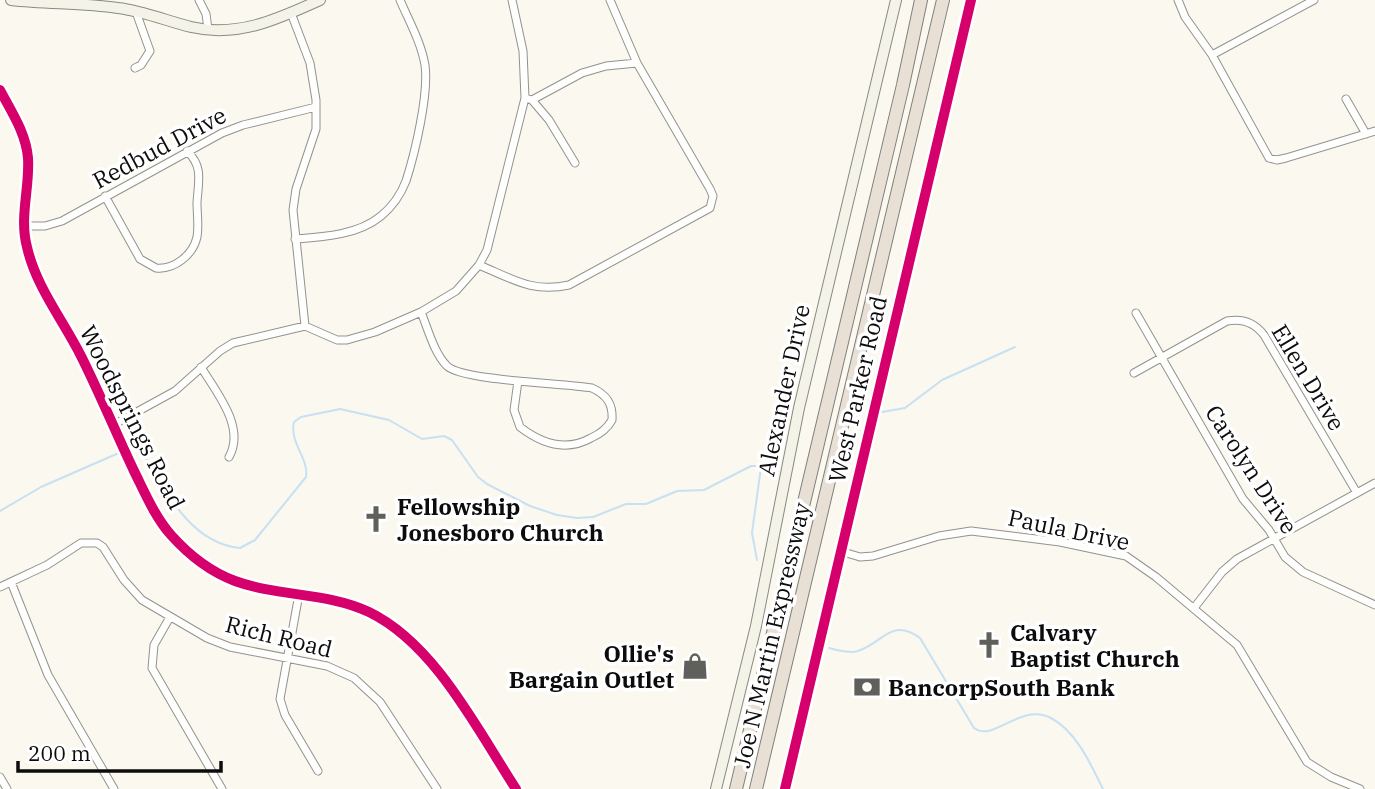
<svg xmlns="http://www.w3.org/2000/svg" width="1375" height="789" font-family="'IBM Plex Serif',serif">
<rect width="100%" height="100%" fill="#faf8ef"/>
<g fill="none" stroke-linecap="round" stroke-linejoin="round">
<path stroke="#c7e1f2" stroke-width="2" d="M882,412L905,408L942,380L1015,347
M129,449L140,448C164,487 188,543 240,548L255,540L306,477C309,458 289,443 294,422L301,417L340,409L389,420L422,439L444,436L452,440L478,477L487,484L530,506L557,515L577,518L593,517L626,504H646L677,491L704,490L751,466H770
M0,511L41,487L121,452
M757,560L752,533L761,467
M829,648C838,650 850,654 858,651C883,643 891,617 920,638L974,728C994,743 1020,702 1051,718C1077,732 1091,765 1103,789"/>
<defs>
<path id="street" d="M199,0L206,14L208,29
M1178,0L1185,17L1212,55L1269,158L1277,160L1286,158L1375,131
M291,13L310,63L316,100V129L296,189L293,210L305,326
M1212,55L1314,0
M135,68L141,65L150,51L136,12
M525,98L532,100L582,73L606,66L637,63
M1346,99L1366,134
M532,100L549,120L575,163
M105,196L140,259L156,268C174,270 193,255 197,237C199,226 197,214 197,203C198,182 204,167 187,151
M24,226H45L62,221L222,133L243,125L316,107
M295,239C324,237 358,235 381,216C392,207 401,194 406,181C415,153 429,94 425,65C421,42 409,21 400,0
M479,265C513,279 532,293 569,285L710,208L713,196L710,189L637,63L610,0
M421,312C428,329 434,353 447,366C463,381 565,383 592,388C607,395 613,404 612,420C607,429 600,434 591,438C566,452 542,444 520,427L514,410L518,381
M1136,313L1243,499L1269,530L1285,557L1303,572L1375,605
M201,367C216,392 246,427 229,457
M1134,373L1227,321C1243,318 1255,323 1264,335L1357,493
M113,425L175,391L220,351L233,343L305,326L337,340H347L375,332L421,312L456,291L479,265L487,250L525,98L523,51L512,0
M840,551L860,557L873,556L939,536L971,531L1060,542L1126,556L1156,577L1237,645L1307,762L1331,777L1360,789
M11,582L48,675L114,789
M0,587L47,565L81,543H97L103,547L124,580L142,600L207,638L230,647L327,666L354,678L380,702L437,789
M299,594L280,699L285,715L318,771
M1194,608L1222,572L1237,559L1375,483
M170,617L154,645L152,668L222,789
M0,777L7,789"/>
<path id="secondary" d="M11,0C47,4 83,3 118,8C143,11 167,21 191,27C238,38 278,19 320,0
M0,90C11,111 26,133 28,158C30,188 19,217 27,247C36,287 63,320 81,356C100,394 116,433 134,471C145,493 155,517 171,535C188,554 211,572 235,581C279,597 327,592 369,612C435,644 477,729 516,789
M716,789L756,626L799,408L896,0
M785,789L971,0"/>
<path id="highway" d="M736,789L903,85L921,0
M756,789L943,0"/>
</defs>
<use href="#street" stroke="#93928e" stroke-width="9"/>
<use href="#secondary" stroke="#8a8985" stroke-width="12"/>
<use href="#highway" stroke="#80807c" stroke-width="14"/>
<use href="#street" stroke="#fefefd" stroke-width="7"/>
<use href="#secondary" stroke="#f4f3e8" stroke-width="10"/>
<use href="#highway" stroke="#e8dfd5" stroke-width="12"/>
<defs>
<path id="cycleway" d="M0,90C11,111 26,133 28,158C30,188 19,217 27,247C36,287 63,320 81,356C100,394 116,433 134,471C145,493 155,517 171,535C188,554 211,572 235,581C279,597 327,592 369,612C435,644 477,729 516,789
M785,789L971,0"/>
</defs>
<use href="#cycleway" stroke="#fff" stroke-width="15"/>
<use href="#cycleway" stroke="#d6006c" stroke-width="10"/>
</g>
<defs>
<symbol id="church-bare" viewBox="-9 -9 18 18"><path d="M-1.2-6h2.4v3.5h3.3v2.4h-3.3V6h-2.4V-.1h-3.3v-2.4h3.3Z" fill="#5f5f5b" stroke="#fff" stroke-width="2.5" paint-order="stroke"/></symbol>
<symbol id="shop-bare" viewBox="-9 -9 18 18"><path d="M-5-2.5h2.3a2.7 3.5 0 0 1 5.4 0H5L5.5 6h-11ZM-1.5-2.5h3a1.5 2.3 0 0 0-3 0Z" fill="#5f5f5b" stroke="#fff" stroke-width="2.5" paint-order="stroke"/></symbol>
<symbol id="bank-bare" viewBox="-9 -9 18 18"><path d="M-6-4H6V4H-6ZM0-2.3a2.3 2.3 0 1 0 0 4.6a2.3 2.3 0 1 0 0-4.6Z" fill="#5f5f5b" stroke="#fff" stroke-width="2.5" paint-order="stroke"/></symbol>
</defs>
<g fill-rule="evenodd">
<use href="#church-bare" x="357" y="500" width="38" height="38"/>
<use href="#church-bare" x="970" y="626" width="38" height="38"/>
<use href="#shop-bare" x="676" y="647" width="38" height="38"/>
<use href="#bank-bare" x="848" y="668" width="38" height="38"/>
</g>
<g text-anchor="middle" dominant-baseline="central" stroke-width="7" stroke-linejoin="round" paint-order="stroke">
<g font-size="23" fill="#0c0c0c" stroke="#fff">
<text transform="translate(159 147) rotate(-28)">Redbud Drive</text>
<text transform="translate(1309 377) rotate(59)">Ellen Drive</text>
<text transform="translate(857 389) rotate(-77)">West Parker Road</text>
<text transform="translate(783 390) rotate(-78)">Alexander Drive</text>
<text transform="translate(133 417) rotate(63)">Woodsprings Road</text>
<text transform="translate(1252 469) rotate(57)">Carolyn Drive</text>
<text transform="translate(1069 529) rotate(12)">Paula Drive</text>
<text transform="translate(771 635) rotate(-77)">Joe N Martin Expressway</text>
<text transform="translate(279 636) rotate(14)">Rich Road</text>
</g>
<g font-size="23" font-weight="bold" fill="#0c0c0c" stroke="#fff" text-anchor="start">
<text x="397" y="506">Fellowship<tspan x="397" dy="26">Jonesboro Church</tspan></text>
<text x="1010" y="632">Calvary<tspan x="1010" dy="26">Baptist Church</tspan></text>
<text x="674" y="653" text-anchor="end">Ollie's<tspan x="674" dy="26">Bargain Outlet</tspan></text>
<text x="888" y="687">BancorpSouth Bank</text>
</g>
</g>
<path d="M18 761v10h203v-10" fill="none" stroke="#0c0c0c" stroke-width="3.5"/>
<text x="28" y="761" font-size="21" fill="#0c0c0c" stroke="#ffffff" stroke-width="5" paint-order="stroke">200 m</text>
</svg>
